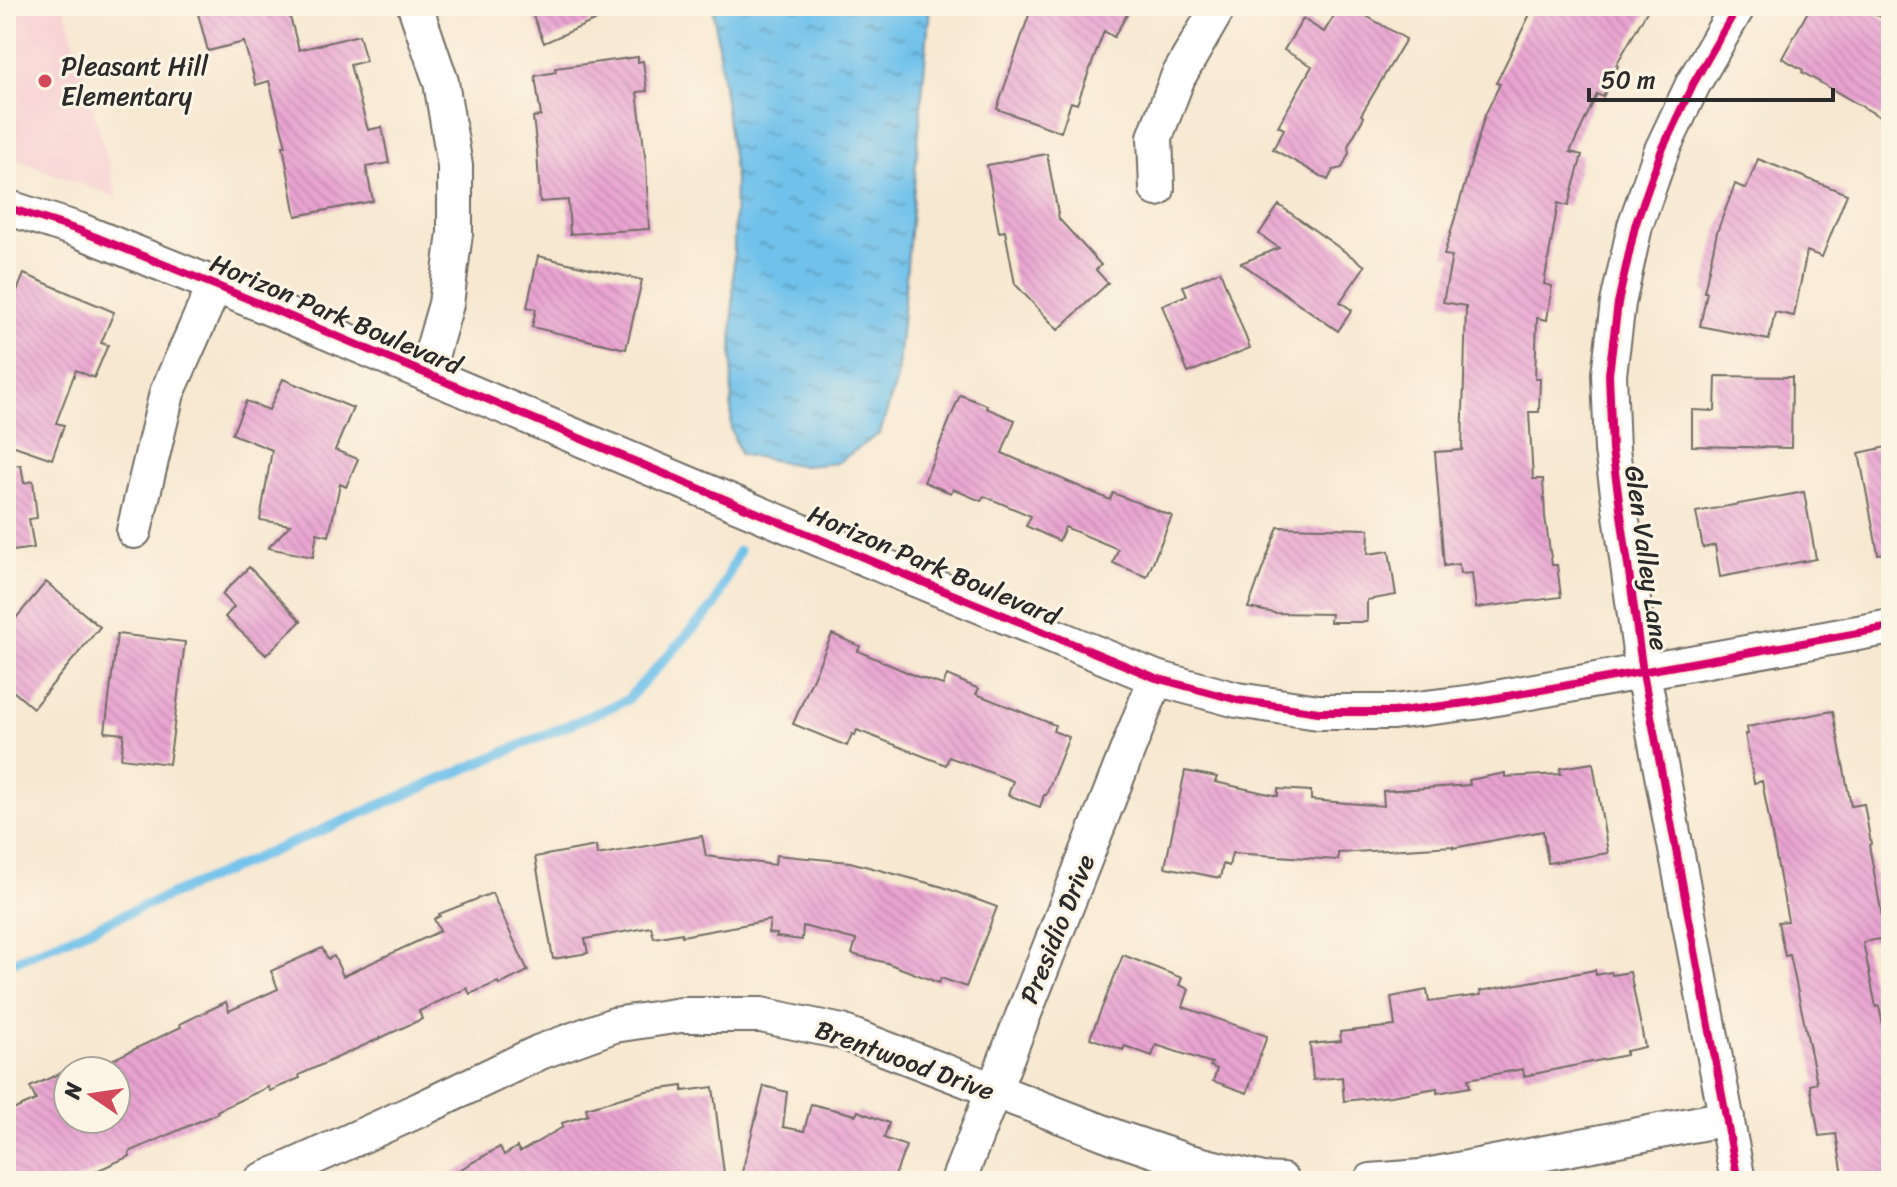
<svg xmlns="http://www.w3.org/2000/svg" width="1897" height="1187" font-family="Sriracha,sans-serif">
<defs>
<pattern id="water-ripples" width="26" height="14" patternUnits="userSpaceOnUse" patternTransform="scale(2)"><rect width="26" height="14" fill="#70c1eb"/><path d="M2 4q2-2 4 0t4 0M15 11q2-2 4 0t4 0" fill="none" stroke="#5c9dbf"/></pattern>
<pattern id="building-back-hatch" width="6" height="6" patternUnits="userSpaceOnUse" patternTransform="scale(2)"><rect width="6" height="6" fill="#e8a3d0"/><path d="M-1 5l2 2M0 0l6 6M5-1l2 2" fill="none" stroke="#c78cb3"/></pattern>
</defs>
<rect width="100%" height="100%" fill="#fcf5e5"/>
<filter id="ink" filterUnits="userSpaceOnUse"><feTurbulence type="fractalNoise" baseFrequency=".0125" numOctaves="2"/><feDisplacementMap in="SourceGraphic" scale="16" xChannelSelector="R" yChannelSelector="G"/><feConvolveMatrix kernelMatrix="1 2 1 2 8 2 1 2 1" color-interpolation-filters="sRGB"/></filter>
<filter id="wash" filterUnits="userSpaceOnUse"><feTurbulence type="fractalNoise" baseFrequency=".006" numOctaves="4" result="noise"/><feDisplacementMap in="SourceGraphic" scale="32" xChannelSelector="R" yChannelSelector="G"/><feGaussianBlur stdDeviation="1.8" result="paint"/><feColorMatrix in="noise" values="0 0 0 0 0 0 0 0 0 0 0 0 0 0 0 0 0 1.4 0 .05"/><feComposite in="paint" operator="in"/></filter>
<g filter="url(#wash)">
<rect width="100%" height="100%" fill="#f7e8d1"/>
<path fill="#f7cfd2" d="M6,6H64L118,198L6,156Z"/>
<path fill="url(#water-ripples)" stroke="#4e768b" stroke-width="2" d="M713,6H930L897,379L880,433L837,463L804,466L740,454L731,429L735,179Z"/>
<g fill="none" stroke-linecap="round" stroke-linejoin="round">
<path stroke="#70c1eb" stroke-width="10" d="M6,965L627,700L715,605L739,551"/>
</g>
<g id="blocks">
<path fill="url(#building-back-hatch)" fill-rule="evenodd" d="M196,6H287L299,50L359,35L366,61L350,65L368,130L382,127L389,163L366,167L373,201L296,216L283,146H286L269,81L256,85L244,42L208,51Z
M529,6H628L544,43Z
M1032,6H1132L1114,37L1104,31L1077,104L1071,102L1061,132L997,109Z
M1340,6H1349L1406,39L1361,115L1364,117L1348,146L1349,153L1342,168L1333,170L1328,180L1273,149L1284,129L1278,126L1312,66L1284,50L1303,19L1324,32Z
M1534,6H1650L1616,65L1618,66L1603,97L1597,94L1570,152L1582,155L1568,206L1558,203L1544,284L1552,286L1547,320L1537,318L1535,379H1540L1539,412H1529L1533,479H1543L1545,517L1552,565H1557L1561,597L1476,608L1472,573L1460,574L1459,564L1444,566L1435,452L1462,450L1466,306L1443,302L1452,256L1444,255L1485,115L1500,84L1496,83Z
M1811,6H1862L1891,23V123L1802,72L1803,70L1782,58Z
M638,57V62L643,61L647,91L637,92L646,164L649,229L570,234L568,200L540,202L537,151L533,117L541,116L535,76L556,72L555,68Z
M1047,154L1059,219L1101,265L1096,270L1108,283L1058,330L1015,284L1005,231L999,232L987,165Z
M1758,159L1847,194L1822,257L1807,251L1794,316L1775,312L1769,340L1700,326L1707,292H1704L1717,232L1735,184L1746,189Z
M1279,205L1365,266L1340,302L1352,310L1338,331L1241,263L1279,248L1259,234Z
M538,256L642,280L626,349L532,327L536,309L527,307Z
M1220,271L1250,348L1188,373L1162,305L1187,295L1183,286Z
M24,274L114,312L101,343L108,345L94,378L76,370L56,423L64,425L52,459L6,443V317Z
M1716,376L1792,377L1791,448L1692,446V410L1715,411Z
M283,379L353,408L335,450L358,459L346,487L340,484L329,536L317,533L313,557L268,548L290,525L260,520L272,450L232,434L246,401L269,410Z
M960,395L987,405L986,408L1015,420L1002,453L1110,500L1113,493L1172,516L1147,577L1113,563L1118,549L1065,527L1059,541L1026,526L1031,516L984,496L981,501L953,489L951,493L924,482Z
M1891,446V553L1878,554L1859,453Z
M21,465L24,483L33,481L37,518L29,519L34,548L6,552V466Z
M1804,492L1816,559L1720,577L1715,545L1703,548L1696,512Z
M1278,527L1369,529L1368,554L1389,551L1396,595L1367,600V622H1330L1331,614L1275,613L1248,608Z
M249,567L301,621L266,655L225,617L234,607L222,594Z
M46,582L100,627L33,708L6,685V630Z
M117,634L185,642L169,764L121,758L124,734L105,732Z
M832,634L860,646L858,651L918,677L943,685L947,675L979,689L976,694L1055,725L1053,731L1069,737L1046,795H1044L1040,807L1008,795L1013,781L949,757L946,765L857,730L855,735L852,734L847,746L793,724Z
M1833,711L1851,806L1864,804L1871,844L1869,845L1886,938L1863,942L1876,1007L1879,1006L1891,1065V1181H1844L1836,1134L1819,1136L1810,1085L1817,1083L1790,955L1785,956L1778,922L1788,921L1762,781L1754,783L1745,734H1748L1747,727Z
M1593,763L1608,853L1548,863L1543,831L1453,848V846L1338,853V860L1232,853L1229,866L1223,864L1220,878L1165,867L1185,771L1217,777L1215,782L1278,796V789L1311,791V800L1384,806L1383,791L1470,785L1469,780L1505,773V777L1561,774L1560,768Z
M702,836L706,856L775,865L776,855L850,862L943,887L997,907L966,987L941,978L939,983L887,963L852,954L856,940L803,926L802,940L776,937L777,934L768,933L770,920L682,936V933L654,938L651,927L585,939L588,953L553,959L535,857L596,846L597,855Z
M492,893L528,971L499,985L498,982L470,994L467,988L419,1011L422,1019L299,1075L300,1078L270,1091L268,1087L217,1111L218,1113L129,1152L130,1156L74,1181H6V1113L36,1100L30,1087L87,1061L91,1070L181,1027L180,1024L226,1002L229,1011L278,989L271,971L322,948L328,959L334,956L343,976L440,931L434,919L440,916L439,914ZM68,1071H116V1119H68Z
M1123,955L1182,978L1179,985L1189,989L1183,1007L1267,1036L1247,1093L1213,1081L1217,1069L1210,1066L1212,1063L1156,1045L1152,1056L1125,1046L1123,1050L1090,1038Z
M1595,970L1596,975L1611,972L1612,975L1630,972L1645,1047L1626,1051V1055L1524,1076L1523,1069L1468,1079L1470,1087L1437,1093V1088L1391,1096L1344,1101L1342,1077L1313,1080L1310,1044L1341,1041L1340,1032L1395,1026L1391,997L1427,990L1429,1002L1481,995L1480,991Z
M683,1086V1091L713,1087L725,1181H440L500,1147L504,1155L517,1147L520,1152L563,1127L562,1123L588,1115L586,1108L646,1091Z
M764,1086L787,1092L783,1127L804,1131L811,1104L856,1115L858,1111L889,1123L884,1138L906,1146L893,1181H762L741,1176Z"/>
</g>
</g>
<g filter="url(#ink)">
<use href="#blocks" fill-opacity="0" stroke="#726d65" stroke-width="2"/>
<g fill="none" stroke-linecap="round" stroke-linejoin="round">
<defs>
<path id="minor" d="M415,6L441,82L455,166V233L446,304L426,374
M1157,189L1155,137L1178,77L1219,6
M6,207L78,230L215,285L891,569L1156,678L1237,700L1318,712H1393L1474,702L1891,627
M134,531L167,393L215,285
M261,1181L421,1109L540,1052L614,1025L681,1015H761L842,1032L1118,1138L1186,1161L1263,1180L1282,1181
M958,1181L1156,678
M1371,1181L1421,1177L1727,1118
M1738,1181L1643,673L1612,450L1609,374L1618,303L1635,226L1661,152L1693,84L1738,6"/>
</defs>
<use href="#minor" stroke="#726d65" stroke-width="38"/>
<use href="#minor" stroke="#fff" stroke-width="34"/>
<defs>
<path id="cycleway" d="M6,207L78,230L215,285L891,569L1156,678L1237,700L1318,712H1393L1474,702L1891,627
M1738,1181L1643,673L1612,450L1609,374L1618,303L1635,226L1661,152L1693,84L1738,6"/>
</defs>
<use href="#cycleway" stroke="#fcf5e5" stroke-width="13"/>
<use href="#cycleway" stroke="#d6006c" stroke-width="8"/>
</g>
</g>
<circle fill="#d1495b" stroke="#fcf5e5" stroke-width="3" cx="45" cy="81" r="8"/>
<g text-anchor="middle" dominant-baseline="central" stroke-width="6" stroke-linejoin="round" paint-order="stroke">
<g font-size="26" fill="#2b2b2b" stroke="#fcf5e5" text-anchor="start">
<text x="61" y="66">Pleasant Hill<tspan x="61" dy="30">Elementary</tspan></text>
</g>
<g font-size="26" fill="#2b2b2b" stroke="#fcf5e5">
<text transform="translate(336 314) rotate(23)">Horizon Park Boulevard</text>
<text transform="translate(1647 558) rotate(82)">Glen Valley Lane</text>
<text transform="translate(934 565) rotate(23)">Horizon Park Boulevard</text>
<text transform="translate(1057 929) rotate(-68)">Presidio Drive</text>
<text transform="translate(905 1060) rotate(20)">Brentwood Drive</text>
</g>
</g>
<rect width="1897" height="1187" fill="none" stroke="#fcf5e5" stroke-width="32"/>
<g transform="translate(92 1095) rotate(283)"><circle r="38" fill="#fcf5e5" stroke="#a8a49b" stroke-width="2"/>
<path d="M0-6L14 30L0 20L-14 30Z" fill="#d1495b"/>
<text y="-12" font-size="22" font-weight="bold" text-anchor="middle" fill="#2b2b2b">N</text>
</g>
<path d="M1589 88v12h244v-12" fill="none" stroke="#2b2b2b" stroke-width="4"/>
<text x="1601" y="88" font-size="24" fill="#2b2b2b" stroke="#fcf5e5" stroke-width="6" paint-order="stroke">50 m</text>
</svg>
